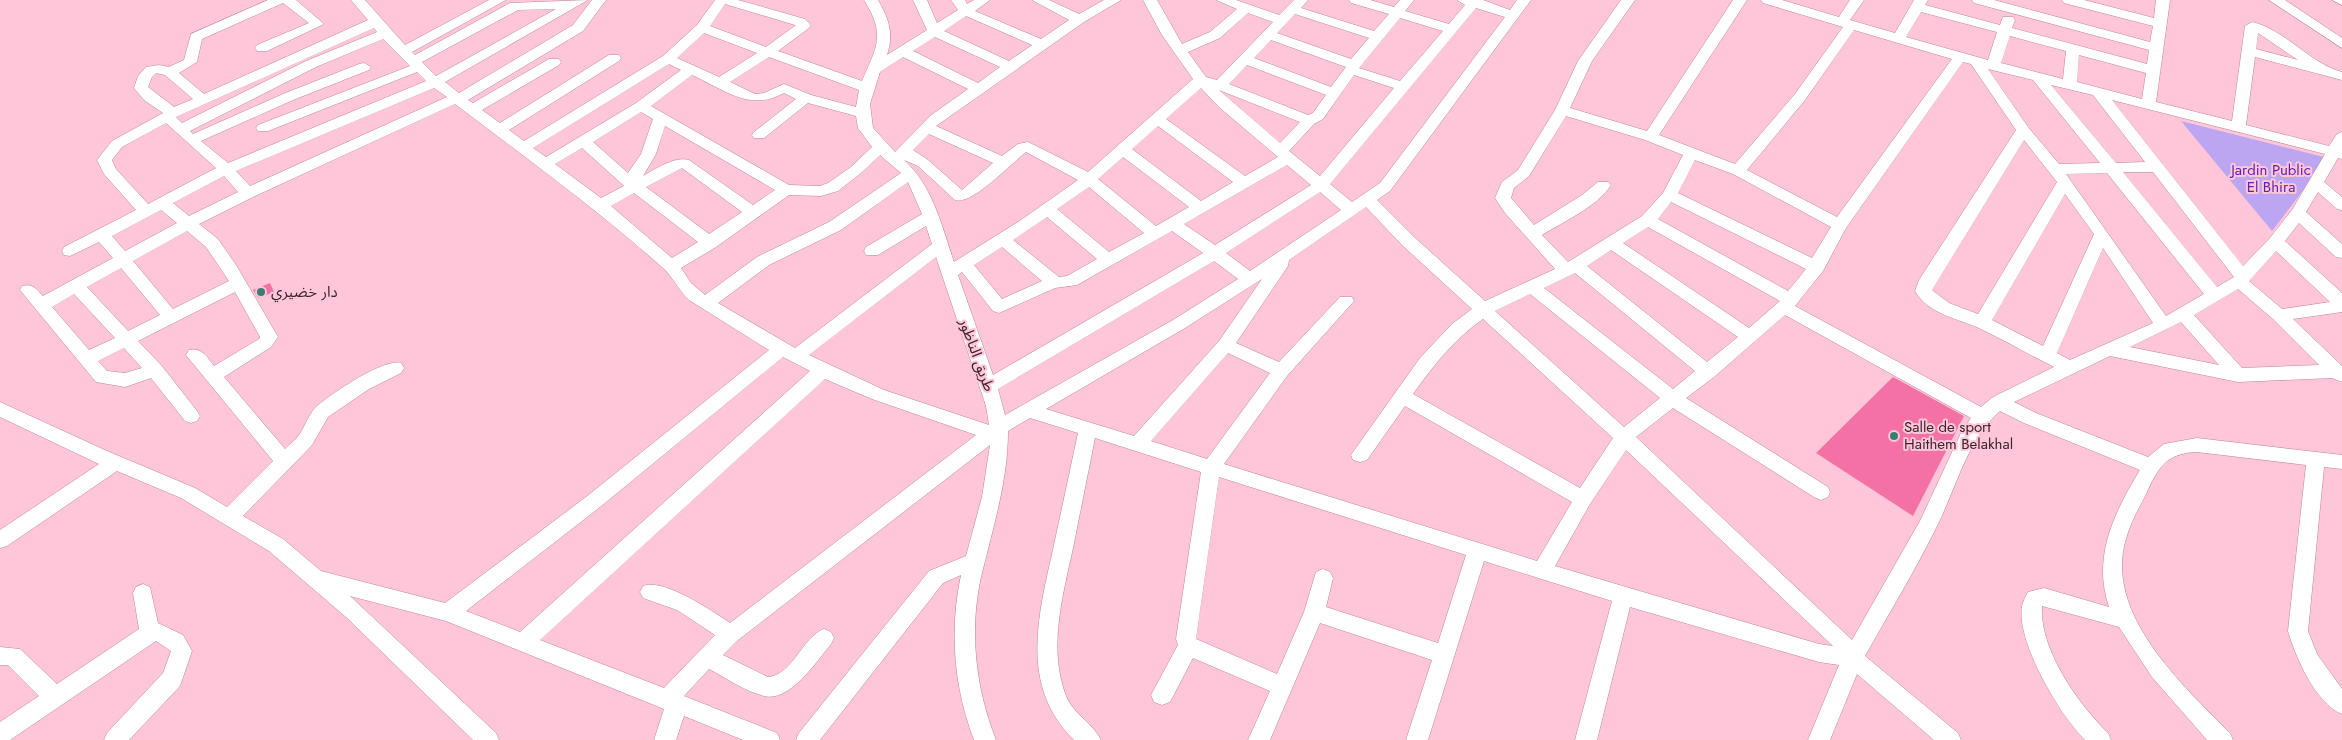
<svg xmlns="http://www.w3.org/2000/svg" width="2342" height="740" font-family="Jost,'Noto Sans Arabic',sans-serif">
<rect width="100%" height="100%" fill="#fec6d8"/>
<path fill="#bca6f1" d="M2181,121L2328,158L2272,231Z"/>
<path fill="#f371a5" d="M270,283L274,292L258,298L253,290Z
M1893,377L1964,416L1913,516L1816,453Z"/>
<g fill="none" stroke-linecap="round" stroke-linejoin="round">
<defs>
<path id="minor" d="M268,0H296L324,24L267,51H257L255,48L257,45L309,23L283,3L202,39L197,62L179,73L204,94L368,20L351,0H365L405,45L489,0H506L412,52L415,55L510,3L588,0L445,82L459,93L573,25L592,0H606L583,31L468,100L473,103L549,59H559L561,62L559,65L482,110L500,123L609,55H619L621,58L619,61L509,130L524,141L663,56L697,25L715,0H738L805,19L811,25L809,28L778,51L862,81C877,46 886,35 864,0H878C889,19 894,34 887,55L927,30L913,0H927L937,23L958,10L951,0H965L967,4L974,0H990L975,11L1041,39L1069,20L1032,0H1049L1079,14L1104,0H1121L1084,22L936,126L1002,156L1018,144L1028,142L1088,172L1193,79L1162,35L1143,0H1157L1182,44L1210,32L1237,9L1216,0H1236L1279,15L1294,0H1308L1301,8L1374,31L1389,14L1351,3L1349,0H1370L1394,7L1400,0H1414L1405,11L1449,24L1465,5L1457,0H1483L1510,10L1517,0H1531L1390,191L1377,200L1414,237L1485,301L1555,269L1505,213L1495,198L1502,182L1518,170L1555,110L1578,61L1621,0H1635L1592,61L1570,108L1647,131L1733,0H1747L1659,135L1735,164L1795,94L1843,27L1763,3L1761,0H1782L1839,17L1850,0H1864L1850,20L1895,33L1914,0H1928L1925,5L2000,25L2003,17H2013L2015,20L2012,28L2147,64L2149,50L1974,3L1972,0H1994L2150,42L2153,26L2064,3L2062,0H2084L2154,18L2156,0H2170L2156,102L2232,121L2245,26L2252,22C2286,30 2309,63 2342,72V80L2255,57L2246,125L2329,146L2337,134L2342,132V159L2338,158L2324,182L2342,197V210L2337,209L2318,192L2306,212L2342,244V258L2336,257L2299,223L2285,241L2342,293V312L2293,319L2342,366V382L2332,378L2238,382L2110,356L2014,402L2036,413L2148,457L2164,444L2197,438L2342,455V469L2324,467L2308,631L2317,654L2342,689V714C2316,704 2295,656 2288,631L2306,465L2197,452C2166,453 2158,468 2146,494C2139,508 2130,523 2126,539C2103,613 2183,686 2230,733L2233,740H2207L2152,677L2119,627L2042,606C2039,649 2078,704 2108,733L2111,740H2085C2060,715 2016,642 2022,606C2023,601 2026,596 2028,592L2044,588L2109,607C2092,557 2114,513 2140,470L2024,423L2000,411C1967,439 1956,489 1936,528C1915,571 1889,613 1865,656L1958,733L1961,740H1934L1857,674L1830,740H1808L1839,665L1819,662L1630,607L1597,740H1575L1612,601L1484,561L1428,740H1406L1432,660L1320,623L1270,740H1248L1270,691L1193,658L1170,702L1162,705L1154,702L1151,695L1178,645L1176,639L1201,472L1095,438C1088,473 1081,508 1074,543C1064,592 1047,646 1066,696C1073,714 1093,723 1101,740H1074C1018,685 1039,613 1054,545C1062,508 1070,470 1078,433L1030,418L1008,431C1008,477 995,521 984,565C968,623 974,684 996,740H974C954,687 949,631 961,575L943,583L820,740H796L799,733L929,571L966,556L982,497L990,445L738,640L723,655L768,677C793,675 802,637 824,629L831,632L834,638L831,644C817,661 789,703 764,696C745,691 726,678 709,669L684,696L777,733L780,740H743L684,716L676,740H654L664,709L446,621L350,596L496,733L499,740H473L346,617L269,551L181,498L117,471L7,546L0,548V530L99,464L0,417V402L107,451L195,488L227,507L273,461L186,355L189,350C202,347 207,357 214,366L259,339L260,337L235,292L138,341L161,365L197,411L200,416L197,421L191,423L185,421L151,378L125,387L96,382L20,290L22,286C33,283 36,289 43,296L113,258L99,242L70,256L64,255L62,251L64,247L136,210L104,174L97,160L112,141L163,113L144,100L134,88L138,76L146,67L159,65L169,67L184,60L191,34ZM725,4L795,25H796L766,47L710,26ZM1476,8L1505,17L1380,183L1352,202L1330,184ZM556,9L436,76L422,62L518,10ZM1921,12L1997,32L1988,60L1906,37ZM1248,13L1273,22L1217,80L1206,77L1188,52L1220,38ZM1295,14L1369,38L1351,59L1277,33ZM966,16L1032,45L1009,61L944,31ZM1400,18L1443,31L1400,81L1359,68ZM374,28L377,32L306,61L182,123L176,117ZM1854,30L1952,59L1837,217L1747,170L1805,100ZM704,33L757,53L719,77L677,58ZM2258,33L2298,60L2256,49ZM2010,36L2066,51L2063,79L2001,63ZM935,37L1000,67L978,83L913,51ZM383,39L410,66L258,125L256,128L258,131H268L417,72L426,81L228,163L201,141L293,100L369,70L371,67L364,63L359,64L283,94L193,134L190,131L316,67ZM1271,40L1346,67L1331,87L1254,58ZM2079,55L2146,73L2142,99L2077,82ZM769,57L859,90L856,107L811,95L784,84L764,93L755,94L730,82ZM903,57L968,89L930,116L895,152L873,128L870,104L880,72ZM1963,62L1971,64L2016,130L1919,280L1915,291C1929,315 1958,318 1981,329C2006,341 2030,355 2054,367L1993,397L1981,407L1795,306L1823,271L1846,228ZM669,64L681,70L636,103L546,157L533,148ZM1247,65L1326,95L1313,113L1308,115L1229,84ZM1988,69L2033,80L2100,163L2059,164L2028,127ZM156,73L165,75L193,99L174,107L148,87L152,77ZM692,75C725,90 750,112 784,93L796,99L754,132L752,135L754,138H764L808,103L856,116L858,128L872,147L851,167L828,183L820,186L789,185L651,106ZM1354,75L1394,88L1320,176L1289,151L1314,124L1323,119ZM2051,85L2093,95L2145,162L2116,163ZM434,88L447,97L250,186L236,171ZM1201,88L1219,107L1278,157L1245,176L1166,119ZM1219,90L1300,122L1280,143ZM2112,100L2325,154L2292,210L2270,238L2243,266ZM455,104C525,157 597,209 663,268C673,277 679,291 689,300L769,350L586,497L445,603L321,571L283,539L243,516L312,445L328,417L369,389L401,373L404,368L401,363C384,358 331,394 317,406C310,412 306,424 301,432C297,439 290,444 285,449L224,377L271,347L278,337L236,265L218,239L199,224L253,197ZM641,112L653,119L641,154L628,173L593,142ZM1566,116L1645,140L1683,155L1663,193L1642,216L1568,262L1542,235C1564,221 1597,207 1611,185L1608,182H1598L1582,195L1534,225L1511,198L1514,188L1529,176ZM166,123L216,168L148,204L116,169L112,160L122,147ZM665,126L775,190L753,205L689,160C674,156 656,169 643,176L656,154ZM1158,126L1233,182L1201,201L1132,149ZM929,134L993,163L962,190L928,160L913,150ZM2024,140L2057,182L1978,314L1949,303L1932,290ZM582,148L622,184L624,186L601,198L555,164ZM1026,152L1078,180L1021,220L954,262C942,227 933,186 904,160L918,166L955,200C973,205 1010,164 1026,152ZM880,155L901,173L829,222L757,257L705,295L691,283L681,268L716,247L789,195L821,196L838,191L861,173ZM1123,157L1189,207L1156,226L1098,179ZM1695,160L1733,174L1831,227L1812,258L1678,193ZM1287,165L1311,185L1215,245L1184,224ZM682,168L742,212L709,234L646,187ZM2123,172H2153L2234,277L2217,287ZM2107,173L2204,294L2166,316L2066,174ZM224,176L238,192L189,216L173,203ZM908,182L922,214L866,247L864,251L866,255H878L926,226L932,244L795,348L718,303L769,265L841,230ZM1089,187L1144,233L1109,252L1057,209ZM1320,192L1341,210L1250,271L1226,253ZM634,193L698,242L672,258L611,206ZM2065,194L2094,234L2043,346L1992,320ZM1671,202L1806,269L1788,291L1658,219ZM1366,207L1402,245L1472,309L1452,324L1420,358L1351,455L1353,460L1360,462L1367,460L1405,406L1572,502L1537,561L1224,464L1287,376L1354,301L1352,297H1340L1279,362L1236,343L1288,266L1289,260ZM161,210L177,223L125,251L112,236ZM1047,217L1097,259L1067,276L1059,277L1013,240ZM1648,227L1780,301L1749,328L1623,243ZM187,231L206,247L229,281L173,309L133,261ZM1172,231L1203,253L993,375L958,275L962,272L993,311L999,313L1055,288L1077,285ZM1002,247L1042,281L1002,299L974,265ZM2103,248L2153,323L2070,360L2057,353ZM1611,250L1738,337L1707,362L1587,266ZM2276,251L2330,302L2282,309L2249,281ZM936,257L986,406L989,425L884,390L809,355ZM1214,261L1238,279L1173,320L1005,415L998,389ZM121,268L160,315L128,331L87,287ZM1575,273L1695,371L1673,389L1544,288ZM1262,279L1219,341L1134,436L1046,409L1185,328ZM2238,289L2273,319L2319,365L2242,368L2194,315ZM74,294L115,338L89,350L52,307ZM1530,294L1660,398L1624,427L1495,311ZM1785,315L1971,418L1961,433L1920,521L1852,640L1636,437L1673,408L1814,497L1821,500L1828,497L1830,492L1828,487L1686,398L1714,377ZM1483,319L1613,438L1580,488L1413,394C1433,366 1454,339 1483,319ZM2181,322L2219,365L2130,347ZM124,348L142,368L125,373L107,371L98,361ZM1228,353L1270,373L1207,459L1151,441ZM783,357L810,371L520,632L466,611L600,507ZM825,379L872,399L976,435L730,623C712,611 664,578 643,586L640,592L643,598L677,610L715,635L664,688L540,640ZM1626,450L1833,646L1819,644L1555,566L1590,504ZM1219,477L1466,555L1438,643L1326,607L1333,578L1330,572L1323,569L1316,572L1304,612L1277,674L1196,639Z
M2269,0H2285L2342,38V48Z
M2332,0H2342V5Z
M143,584L150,587L158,623L183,635L192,651L180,686L129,740H104L107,733L163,673L171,651L156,641L10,740H0V722L39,696L8,665H0V647L20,649L57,684L139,629L133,593L136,587Z"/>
</defs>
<use href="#minor" stroke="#bb8799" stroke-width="1"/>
<use href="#minor" fill="#fff" fill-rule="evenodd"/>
</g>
<g fill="#3c7e6f" stroke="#fec6d8" stroke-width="2">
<circle cx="261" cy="292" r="5"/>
<circle cx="1894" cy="436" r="5"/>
</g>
<g text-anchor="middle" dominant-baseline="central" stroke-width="4" stroke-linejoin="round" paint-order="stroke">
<g font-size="15" fill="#5f22ab" stroke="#fec6d8">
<text x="2271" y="170">Jardin Public<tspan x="2271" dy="17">El Bhira</tspan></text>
</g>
<g font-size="15" fill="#3b262d" stroke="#fec6d8" text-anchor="start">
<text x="271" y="292">دار خضيري</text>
<text x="1904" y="427">Salle de sport<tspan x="1904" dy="17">Haithem Belakhal</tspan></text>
</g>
<g font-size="15" fill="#3b262d" stroke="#fec6d8">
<text transform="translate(977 355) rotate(70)">طريق الناظور</text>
</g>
</g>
</svg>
